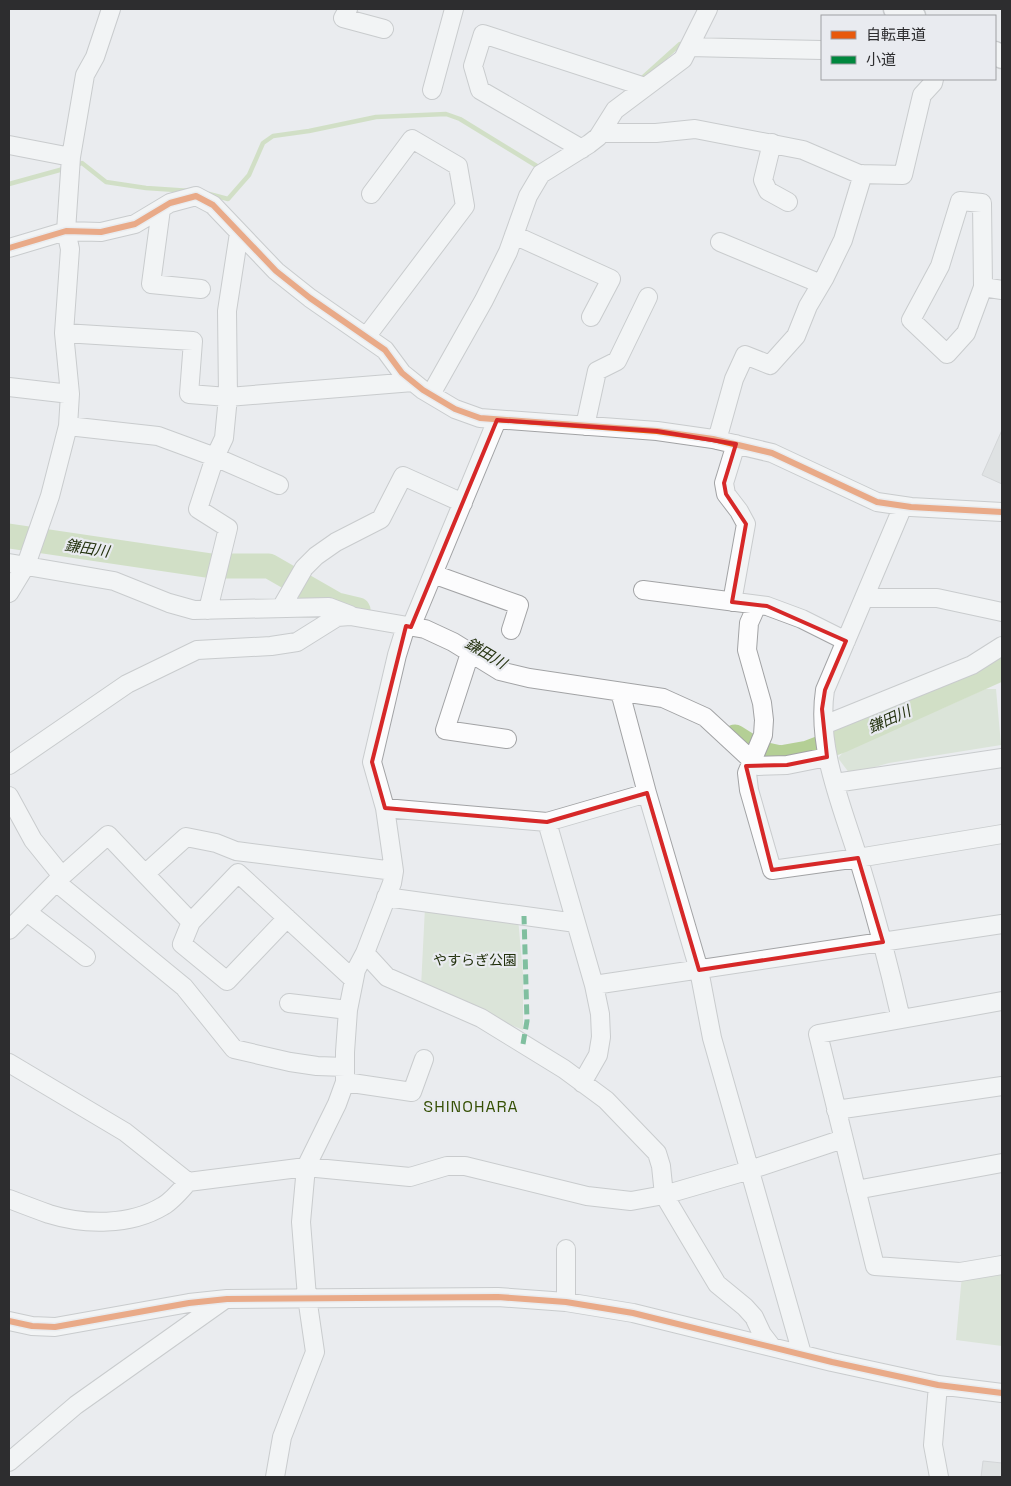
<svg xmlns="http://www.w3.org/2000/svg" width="1011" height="1486" font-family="'Space Grotesk','Noto Sans JP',sans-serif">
<rect width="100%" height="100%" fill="#eaecef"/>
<path fill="#cbd9be" d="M985,689H996L1001,745L889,763L850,774L838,758L850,745L891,726L943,708Z
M425,907L518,918L523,974V1030L421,987Z
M1002,1267V1346L956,1340L962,1275Z"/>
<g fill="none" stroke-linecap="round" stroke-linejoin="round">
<path stroke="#b4cf95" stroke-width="4.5" d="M640,80L680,44H686
M74,166L82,163L106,182L146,188L191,191
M9,184L67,168
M209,194L228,199L249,175L263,143L273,136L309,131L376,117L446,114L460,119L540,168"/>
<path stroke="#b4cf95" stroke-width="25" d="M9,536L212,566H269L337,605L358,610
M735,737L762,754L780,758L808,753L842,740L1002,668"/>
</g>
<path fill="#d3d4d6" stroke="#b8b9bb" d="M1002,430V484L982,475Z
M983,1461L1002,1463V1477H981Z"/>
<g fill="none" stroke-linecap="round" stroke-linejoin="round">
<defs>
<path id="minor" d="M348,9L343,18L384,29
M689,47L822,50
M432,90L454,9
M601,133H656L695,129L803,150L859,174L903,175L922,95L933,83L934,79
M772,143L763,180L768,191L788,202
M9,145L71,157
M582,149L480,90L473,66L483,34L645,87
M960,201L982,203L983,287L966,333L947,354L911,320L940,266Z
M161,209L151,284L201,289
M239,233L227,311L228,397L413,382
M514,235L611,279L591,317
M720,242L821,284
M9,248L66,231L101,232L135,224L170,203L196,196L213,205L276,271L310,298L385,350L402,373L423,390L455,409L480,418L657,431L713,439L772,453L877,502L911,507L1002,512
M983,287L1002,290
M64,333L193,341L189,394L228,397L224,438L215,457L198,509L228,528L208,610
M366,337L465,206L458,166L412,139L371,194
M9,387L70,394
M431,394L484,300L508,252L528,196L541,174L589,144L598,137L615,110L683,59L708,9
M68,426L158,436L215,457L279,485
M585,426L597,371L617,361L648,297
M717,440L734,379L745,355L770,365L796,336L808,306L824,279L843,240L863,174
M9,563L114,581L169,603L194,610L329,607L350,615
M433,574L519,605L511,630
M643,590L767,606L802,619L846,641
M9,593L26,565L50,496L68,426L70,394L64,333L70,249L66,231L71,157L85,75L95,57L111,9
M864,598H937L1002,612
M732,602L746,524L739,511L726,494L724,483L736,444
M757,605L749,623L747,650L762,703L764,720L763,735L747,773L749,790L772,870L858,858L1002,834
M281,608L304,568L316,556L336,542L381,519L403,476L463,503
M406,626L397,655L372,762L385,808L394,871L392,883L365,953L387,977L481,1018L564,1069L606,1100L657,1153L661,1166L664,1195L717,1284L745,1307L754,1317L762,1334L772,1347
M411,627L497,420
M470,653L445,730L507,739
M620,692L647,793L699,970L712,1038L802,1354
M824,725L972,665L1002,646
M9,765L127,684L197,650L271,646L297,642L337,617L350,616L425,629L453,642L500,671L529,678L663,698L705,717L758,766L787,765L827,757
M835,783L1002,758
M9,796L33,840L62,876L108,835L145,874L186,837L216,843L236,851L394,871
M385,808L547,822L647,793
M547,822L594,985L600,1014L601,1037L598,1055L582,1083
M145,874L191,922L238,873L354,980
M56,882L184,987L234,1049L290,1062L317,1066L345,1067
M386,897L576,923
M27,912L86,957
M191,922L182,944L227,981L287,918
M9,930L62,876
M594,985L1002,924
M1002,1001L818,1034L875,1266L960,1272L1002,1265
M289,1003L348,1010
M901,1019C889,966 876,916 860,864C843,808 816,749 825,690L903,506
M9,1063L125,1132L188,1182L306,1167L410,1177L447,1166H465L587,1196L631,1201L664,1195L750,1170L843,1139
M345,1082L412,1092L424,1059
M836,1110L1002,1086
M856,1190L1002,1163
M9,1199C22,1204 35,1209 49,1214C84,1225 130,1226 163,1206C172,1201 181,1190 188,1182
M566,1302V1249
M9,1321L32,1326L55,1327L189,1303L227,1299L498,1297L566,1302L633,1313L832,1362L938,1385L1002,1393
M938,1385L933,1445L939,1477
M9,1462L76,1405L224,1300
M275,1477L282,1437L315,1352L307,1297L301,1222L306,1167L337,1104L345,1082V1052L348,1010L356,970L365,953"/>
<path id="major" d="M895,9L914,16
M995,53L1002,57"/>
</defs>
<use href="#minor" stroke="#a2a3a5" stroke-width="20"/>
<use href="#major" stroke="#a2a3a5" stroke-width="25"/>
<use href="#minor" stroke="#fcfcfd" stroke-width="18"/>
<use href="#major" stroke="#fcfcfd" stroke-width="22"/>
<path stroke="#00873e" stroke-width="5" stroke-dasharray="10 5" stroke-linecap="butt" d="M523,1044L527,1021L524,916"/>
<defs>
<path id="cycleway" d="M9,248L66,231L101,232L135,224L170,203L196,196L213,205L276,271L310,298L385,350L402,373L423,390L455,409L480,418L657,431L713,439L772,453L877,502L911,507L1002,512
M9,1321L32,1326L55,1327L189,1303L227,1299L498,1297L566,1302L633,1313L832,1362L938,1385L1002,1393"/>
</defs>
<use href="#cycleway" stroke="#e9ebf0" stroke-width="9"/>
<use href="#cycleway" stroke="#e8590c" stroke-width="6"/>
</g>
<path d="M0 0H1011V1486H0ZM497,420L657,431L736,444L724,483L726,494L746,524L732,602L767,606L846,641L825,690L822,709L827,757L787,765L746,766L772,870L858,858L883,942L699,970L647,793L547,822L385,808L372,762L406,626L411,627Z" fill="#eaecef" fill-opacity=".55" fill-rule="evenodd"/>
<path fill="none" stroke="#d62828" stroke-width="4" stroke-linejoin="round" d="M497,420L657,431L736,444L724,483L726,494L746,524L732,602L767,606L846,641L825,690L822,709L827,757L787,765L746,766L772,870L858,858L883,942L699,970L647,793L547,822L385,808L372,762L406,626L411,627Z"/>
<g text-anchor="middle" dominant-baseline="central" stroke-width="4.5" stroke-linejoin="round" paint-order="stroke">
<g font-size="14" fill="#202f0b" stroke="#e9ebf0">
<text x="475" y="960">やすらぎ公園</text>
</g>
<g font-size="15" font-style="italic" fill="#253310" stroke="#e9ebf0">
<text transform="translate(87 548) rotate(9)">鎌田川</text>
<text transform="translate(486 653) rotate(31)">鎌田川</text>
<text transform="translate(889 719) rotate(-24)">鎌田川</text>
</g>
<g font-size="16" letter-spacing="1" fill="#365005" stroke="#e9ebf0">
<text x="471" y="1106">SHINOHARA</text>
</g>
</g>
<rect width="1011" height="1486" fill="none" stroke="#2d2d2f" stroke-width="20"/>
<rect x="821" y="15" width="175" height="65" fill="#e9ebf0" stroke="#9e9fa3"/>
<rect x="831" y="31" width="25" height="8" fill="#e8590c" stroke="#9e9fa3"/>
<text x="866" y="40" font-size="15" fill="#2d2d2f">自転車道</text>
<rect x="831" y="56" width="25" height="8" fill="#00873e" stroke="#9e9fa3"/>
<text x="866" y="65" font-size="15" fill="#2d2d2f">小道</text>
</svg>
